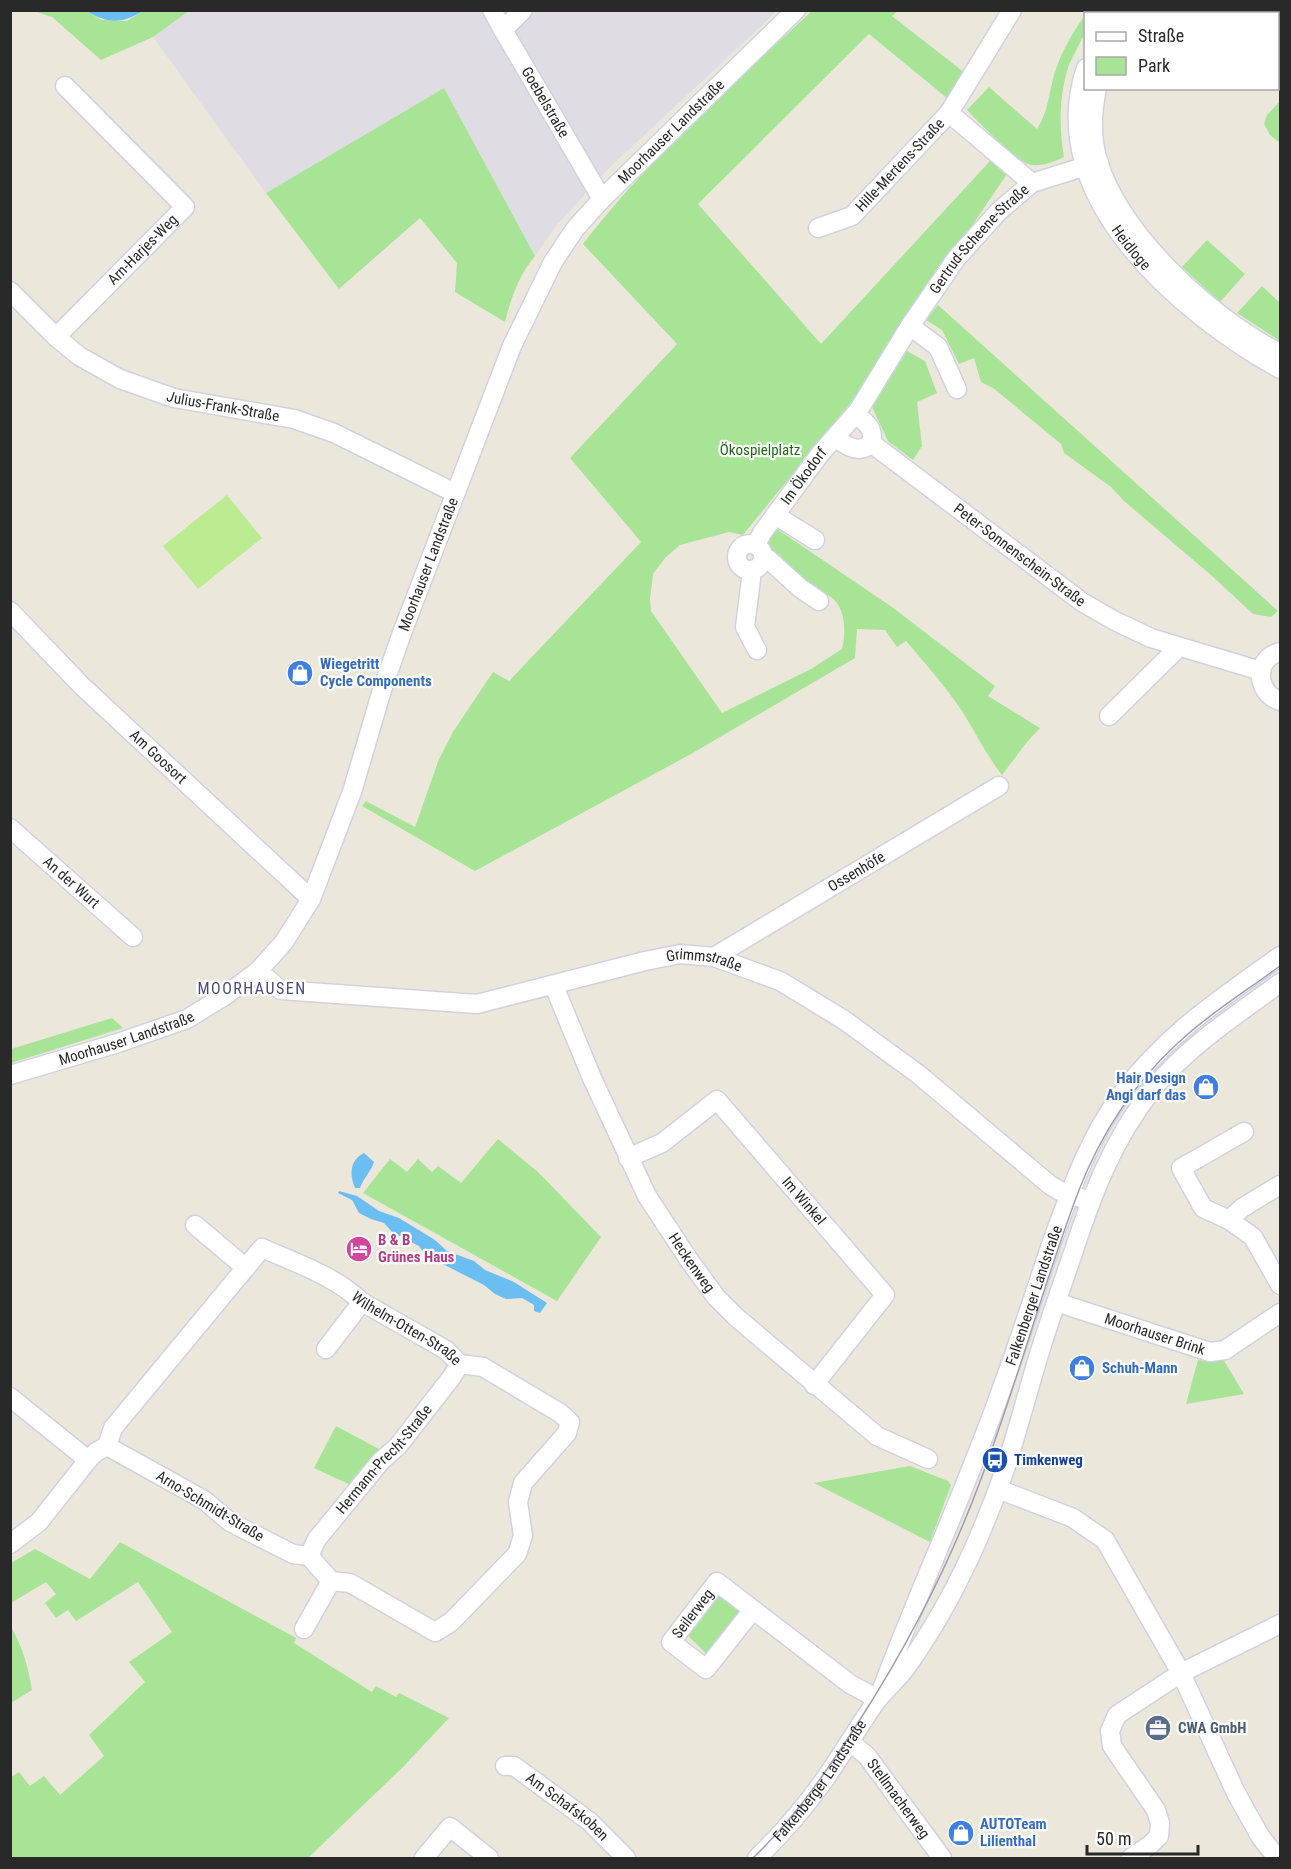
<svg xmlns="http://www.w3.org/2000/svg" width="1291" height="1869" font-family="'Roboto Condensed',sans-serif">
<rect width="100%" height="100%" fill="#ece7db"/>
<path fill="#dfdce4" d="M189,10L777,11L610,167L556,226L535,256L444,88L266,193L153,37Z"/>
<path fill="#a8e496" d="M34,11H86L102,20L127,21L143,11H189L153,37L101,60L52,17Z
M812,11H898L892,16L965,73L947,98L869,34L698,204L821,344L991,160L1007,174L861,390L743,535L729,532L680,545L665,558L653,574L650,599L651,611L722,713L811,669L842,649C846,633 846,608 831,597C822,590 811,587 802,581C788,570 772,555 766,539L774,527L892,607L995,686L988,696L1040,728L1027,742L1002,775C986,755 976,733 962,711C945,686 926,664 906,641L897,647L885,630L857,629L855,658L691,754L475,871L362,806L366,801L415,827L439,759L453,732L493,672L509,681L641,542L570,458L677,344L583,244C649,158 733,84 812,11Z
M1085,15C1085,19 1086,25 1086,29C1084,37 1072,57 1068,68C1059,97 1059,127 1064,157C1053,162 1044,166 1032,165C1018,164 979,122 967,110L989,87L1037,129C1049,112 1049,89 1056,69C1063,49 1073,32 1085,15Z
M444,88L535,256C519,275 511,298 505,322L455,292L457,263L420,218L339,289L266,193Z
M1280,101V143L1270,135L1264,124L1267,115Z
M1207,240L1245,274L1220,302L1182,267Z
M1262,286L1280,303V341L1237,313Z
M938,305L1278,611L1271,617L1253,614L1212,576L1124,501L1111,487L1064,453L1061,444L993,388L981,382L974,358L959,364L942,330L926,320Z
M907,351L925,361L937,393L917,402L922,446L913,460L888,441L872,407Z
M112,1018L123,1028L11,1063V1049Z
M498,1139L538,1172L601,1237L557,1301L363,1193L390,1159L407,1172L418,1159L432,1172L438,1166L461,1183Z
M1223,1359L1244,1394L1186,1404L1198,1360L1210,1362Z
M336,1426L379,1449L353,1486L314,1468Z
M910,1466L948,1481L951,1485L930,1542L814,1483Z
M120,1542L296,1638L294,1643L372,1692L376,1686L396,1697L399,1693L449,1718L403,1767L308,1858H11V1777L19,1772L30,1786L44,1776L60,1795L104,1756L89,1735L145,1682L129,1662L172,1632L138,1582L76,1621L68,1610L56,1618L45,1603L56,1594L46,1582L11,1603V1563L35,1549L90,1579Z
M720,1592L742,1609L708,1655L688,1636Z
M11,1627C23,1647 28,1667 32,1690L11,1703Z"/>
<path fill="#bbec91" d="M227,495L262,538L198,589L163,546Z"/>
<path fill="#6bbef1" d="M86,11L143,10V11C121,24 109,24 86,11Z
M364,1153L374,1162C372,1170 363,1179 360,1188H355C349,1174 350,1160 364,1153Z
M339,1191L357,1196L379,1211L399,1218L435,1240L447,1251L474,1261L485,1270L514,1282L547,1303L540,1313L534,1311V1305L522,1298L506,1299L495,1294L484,1285L425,1255L419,1246L392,1232L384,1223L371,1219L359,1213L352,1200L338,1193Z"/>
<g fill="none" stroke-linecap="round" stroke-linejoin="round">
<defs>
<g id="minor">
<path d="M492,10L503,30"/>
<path id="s1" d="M523,10L503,30L602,199"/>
<path d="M1118,14L1120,10"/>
<path d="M1138,14L1140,10"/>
<path id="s2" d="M1086,68C1042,197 1181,314 1280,369"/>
<path d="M1097,88C1092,112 1091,138 1098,161C1121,236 1212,319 1280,353"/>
<path d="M949,113L1012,10"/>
<path id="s3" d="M818,228L852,216L949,113L1032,183"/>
<path id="s4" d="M10,291L56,337L79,356L120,379L174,398L294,419L334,433L455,493"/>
<path d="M910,326L938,347L957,389"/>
<path id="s5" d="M56,337L185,207L65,86"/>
<path d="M836,438C846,446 860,455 871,443C875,428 866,422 855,415"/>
<path id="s6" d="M871,443L1082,602L1115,621L1151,638L1261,671"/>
<path d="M775,515L815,540"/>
<circle cx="750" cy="557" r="13"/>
<path id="s7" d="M756,545L762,533L820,454L858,411L910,326L956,259L998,212L1032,183L1099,162"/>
<path d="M763,559H768L800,588L819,601"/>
<path d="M750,571L751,579L745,627L757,650"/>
<path id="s8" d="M10,611L82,686L311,899"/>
<path d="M1280,652C1253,659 1256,693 1280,701"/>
<path d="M1109,716L1178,648"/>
<path id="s9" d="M10,828L133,937"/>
<path id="s10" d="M714,957L999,786"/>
<path id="s11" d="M258,971L281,990L477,1004L645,961L680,954L714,957L780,981L844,1020L918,1074L1050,1185L1060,1191L1090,1201"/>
<path id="s12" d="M554,986L592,1078L647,1196L689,1260L716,1297L736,1317L877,1436L928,1459"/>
<path id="s13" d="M10,1075L118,1043L187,1019L226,995L258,971L284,942L311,899L352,792L382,690L402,633L512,346L553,262L575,229L602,199L796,10"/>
<path d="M1244,1132L1181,1168L1203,1208L1229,1220L1253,1237L1280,1285"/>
<path id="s14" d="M628,1158L662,1143L717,1100L885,1295L814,1385"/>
<path d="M1229,1220L1242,1208L1280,1185"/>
<path d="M195,1225L246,1268"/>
<path id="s15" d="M1056,1302L1210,1352L1225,1350L1280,1313"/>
<path d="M326,1349L362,1302"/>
<path d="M10,1397L88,1460"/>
<path d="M998,1489L1073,1518L1105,1540L1181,1673L1236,1793L1260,1836L1277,1858"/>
<path id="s16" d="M10,1544L39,1522L88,1460L96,1452L107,1446L113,1428L262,1248C296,1263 335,1276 362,1302L446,1350L460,1364L483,1367L560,1413L570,1422L567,1433L523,1483L518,1502L523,1536L517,1554L451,1622L435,1632L350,1583L331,1581L309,1556L293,1554L230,1522L204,1500L107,1446"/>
<path id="s17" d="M309,1556L317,1539L381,1461L398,1446L451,1378L460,1364"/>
<path id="s18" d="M752,1611L706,1669L671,1642L717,1582L850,1684L878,1699"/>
<path d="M304,1629L331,1581"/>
<path id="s19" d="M882,1689C920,1587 967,1488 1003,1385C1021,1337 1036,1288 1053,1239C1071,1190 1089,1138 1120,1096C1166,1034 1219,1000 1280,956"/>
<path id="s20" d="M850,1742L867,1756L942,1858"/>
<path id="s21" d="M505,1766H514L589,1821L626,1858"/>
<path d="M424,1858L450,1827L489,1858"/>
<path id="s22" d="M757,1858C782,1834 805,1807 825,1779C843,1753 859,1726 877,1700C887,1688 899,1678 908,1665C941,1618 968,1566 989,1512C1011,1459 1024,1403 1041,1348C1051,1316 1062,1285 1073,1253C1092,1195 1113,1139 1152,1090C1188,1046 1235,1016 1280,983"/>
<path d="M1131,1858L1150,1845L1159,1836L1160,1823L1156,1810L1112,1746L1110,1731L1117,1715L1181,1673L1280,1624"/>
</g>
</defs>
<use href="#minor" stroke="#d0d2e3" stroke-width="21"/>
<use href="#minor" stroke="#fff" stroke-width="18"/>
<path stroke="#9e9eb4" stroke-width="1.5" d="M753,1858C796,1817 829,1768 861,1718C909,1643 950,1563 981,1479C1017,1384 1043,1285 1079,1190C1101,1134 1133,1084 1178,1043C1209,1014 1246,991 1280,966"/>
</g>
<defs>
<symbol id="shop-disc" viewBox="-11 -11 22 22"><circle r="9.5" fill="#3f7fe0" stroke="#fff"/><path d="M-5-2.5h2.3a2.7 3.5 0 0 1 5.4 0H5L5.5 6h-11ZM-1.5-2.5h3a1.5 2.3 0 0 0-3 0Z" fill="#fff"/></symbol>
<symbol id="hotel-disc" viewBox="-11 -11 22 22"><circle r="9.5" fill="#d1479c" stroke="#fff"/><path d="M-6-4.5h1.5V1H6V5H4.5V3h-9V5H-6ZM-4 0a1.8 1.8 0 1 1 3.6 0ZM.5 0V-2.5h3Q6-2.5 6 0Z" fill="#fff"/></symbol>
<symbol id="bus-disc" viewBox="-11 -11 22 22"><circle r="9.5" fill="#1a4fb4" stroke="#fff"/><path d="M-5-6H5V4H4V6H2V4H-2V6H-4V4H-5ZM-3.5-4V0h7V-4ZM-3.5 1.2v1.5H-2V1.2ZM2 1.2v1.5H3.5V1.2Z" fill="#fff"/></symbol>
<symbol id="office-disc" viewBox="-11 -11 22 22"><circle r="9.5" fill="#5c6f8a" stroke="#fff"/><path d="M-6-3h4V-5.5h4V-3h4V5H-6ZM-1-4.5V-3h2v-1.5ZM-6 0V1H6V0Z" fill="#fff"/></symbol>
</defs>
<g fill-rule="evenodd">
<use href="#shop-disc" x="285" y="658" width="30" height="30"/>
<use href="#shop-disc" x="1191" y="1072" width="30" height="30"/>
<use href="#hotel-disc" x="344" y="1234" width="30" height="30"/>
<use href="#shop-disc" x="1067" y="1353" width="30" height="30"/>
<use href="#bus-disc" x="980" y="1445" width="30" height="30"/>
<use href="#office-disc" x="1143" y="1713" width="30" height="30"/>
<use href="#shop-disc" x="946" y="1818" width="30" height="30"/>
</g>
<g text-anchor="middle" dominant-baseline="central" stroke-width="4.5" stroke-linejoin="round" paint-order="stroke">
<g font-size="15" fill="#292929" stroke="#fff">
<text stroke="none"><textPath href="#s1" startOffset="112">Goebelstraße</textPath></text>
<text stroke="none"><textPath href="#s13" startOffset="1220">Moorhauser Landstraße</textPath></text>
<text stroke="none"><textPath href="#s3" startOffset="106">Hille-Mertens-Straße</textPath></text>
<text stroke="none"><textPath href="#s7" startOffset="380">Gertrud-Scheene-Straße</textPath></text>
<text stroke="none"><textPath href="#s2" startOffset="194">Heidloge</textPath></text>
<text stroke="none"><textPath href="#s5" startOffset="123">Arn-Harjes-Weg</textPath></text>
<text stroke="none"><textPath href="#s4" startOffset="249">Julius-Frank-Straße</textPath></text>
<text stroke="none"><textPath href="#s7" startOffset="84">Im Ökodorf</textPath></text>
<text stroke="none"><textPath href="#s6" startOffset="186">Peter-Sonnenschein-Straße</textPath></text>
<text stroke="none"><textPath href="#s13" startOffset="716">Moorhauser Landstraße</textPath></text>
<text stroke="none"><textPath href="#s8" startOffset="208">Am Goosort</textPath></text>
<text stroke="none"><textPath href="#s10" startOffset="166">Ossenhöfe</textPath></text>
<text stroke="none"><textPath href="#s9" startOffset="82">An der Wurt</textPath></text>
<text stroke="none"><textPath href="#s11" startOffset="460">Grimmstraße</textPath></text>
<text stroke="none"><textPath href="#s13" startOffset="122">Moorhauser Landstraße</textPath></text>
<text stroke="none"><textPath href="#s14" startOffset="240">Im Winkel</textPath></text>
<text stroke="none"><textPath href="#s12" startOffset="310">Heckenweg</textPath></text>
<text stroke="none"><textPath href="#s19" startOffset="422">Falkenberger Landstraße</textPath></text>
<text stroke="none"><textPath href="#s16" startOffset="558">Wilhelm-Otten-Straße</textPath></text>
<text stroke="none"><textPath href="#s15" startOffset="104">Moorhauser Brink</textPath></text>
<text stroke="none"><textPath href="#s17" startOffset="123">Hermann-Precht-Straße</textPath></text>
<text transform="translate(210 1506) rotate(31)">Arno-Schmidt-Straße</text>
<text stroke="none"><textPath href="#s18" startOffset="154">Seilerweg</textPath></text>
<text stroke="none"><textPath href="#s22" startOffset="100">Falkenberger Landstraße</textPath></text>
<text stroke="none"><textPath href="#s20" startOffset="75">Stellmacherweg</textPath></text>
<text stroke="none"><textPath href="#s21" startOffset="76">Am Schafskoben</textPath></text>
</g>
<g font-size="15" fill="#206818" stroke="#fff">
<text x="760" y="450">Ökospielplatz</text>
</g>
<g font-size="15" font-weight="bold" fill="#366cbe" stroke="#fff" text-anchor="start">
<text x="320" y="664">Wiegetritt<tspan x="320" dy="17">Cycle Components</tspan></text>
<text x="1186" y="1078" text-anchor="end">Hair Design<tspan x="1186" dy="17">Angi darf das</tspan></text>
<text x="1102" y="1368">Schuh-Mann</text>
<text x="980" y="1824">AUTOTeam<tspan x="980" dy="17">Lilienthal</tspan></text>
</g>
<g font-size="15" font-weight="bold" fill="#b23c85" stroke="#fff" text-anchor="start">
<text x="378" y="1240">B &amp; B<tspan x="378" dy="17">Grünes Haus</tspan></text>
</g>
<g font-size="15" font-weight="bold" fill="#164399" stroke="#fff" text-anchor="start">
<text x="1014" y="1460">Timkenweg</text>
</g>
<g font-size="15" font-weight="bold" fill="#4e5e75" stroke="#fff" text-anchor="start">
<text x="1178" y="1728">CWA GmbH</text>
</g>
<g font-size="16" letter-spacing="1.5" fill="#494c7b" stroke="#fff">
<text x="252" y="988">MOORHAUSEN</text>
</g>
</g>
<rect width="1291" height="1869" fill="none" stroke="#292929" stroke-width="24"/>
<rect x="1084" y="12" width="195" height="78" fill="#ffffff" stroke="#a9a9a9" stroke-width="1.5"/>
<rect x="1096" y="32" width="30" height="9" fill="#ffffff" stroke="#a9a9a9" stroke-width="1.5"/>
<text x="1138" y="42" font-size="18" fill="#292929">Straße</text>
<rect x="1096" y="57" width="30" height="18" fill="#a8e496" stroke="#a9a9a9" stroke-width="1.5"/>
<text x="1138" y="72" font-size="18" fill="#292929">Park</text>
<path d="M1087 1845v9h111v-9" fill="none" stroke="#292929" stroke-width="3"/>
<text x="1096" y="1845" font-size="18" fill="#292929" stroke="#ffffff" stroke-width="4.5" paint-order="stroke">50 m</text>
</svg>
